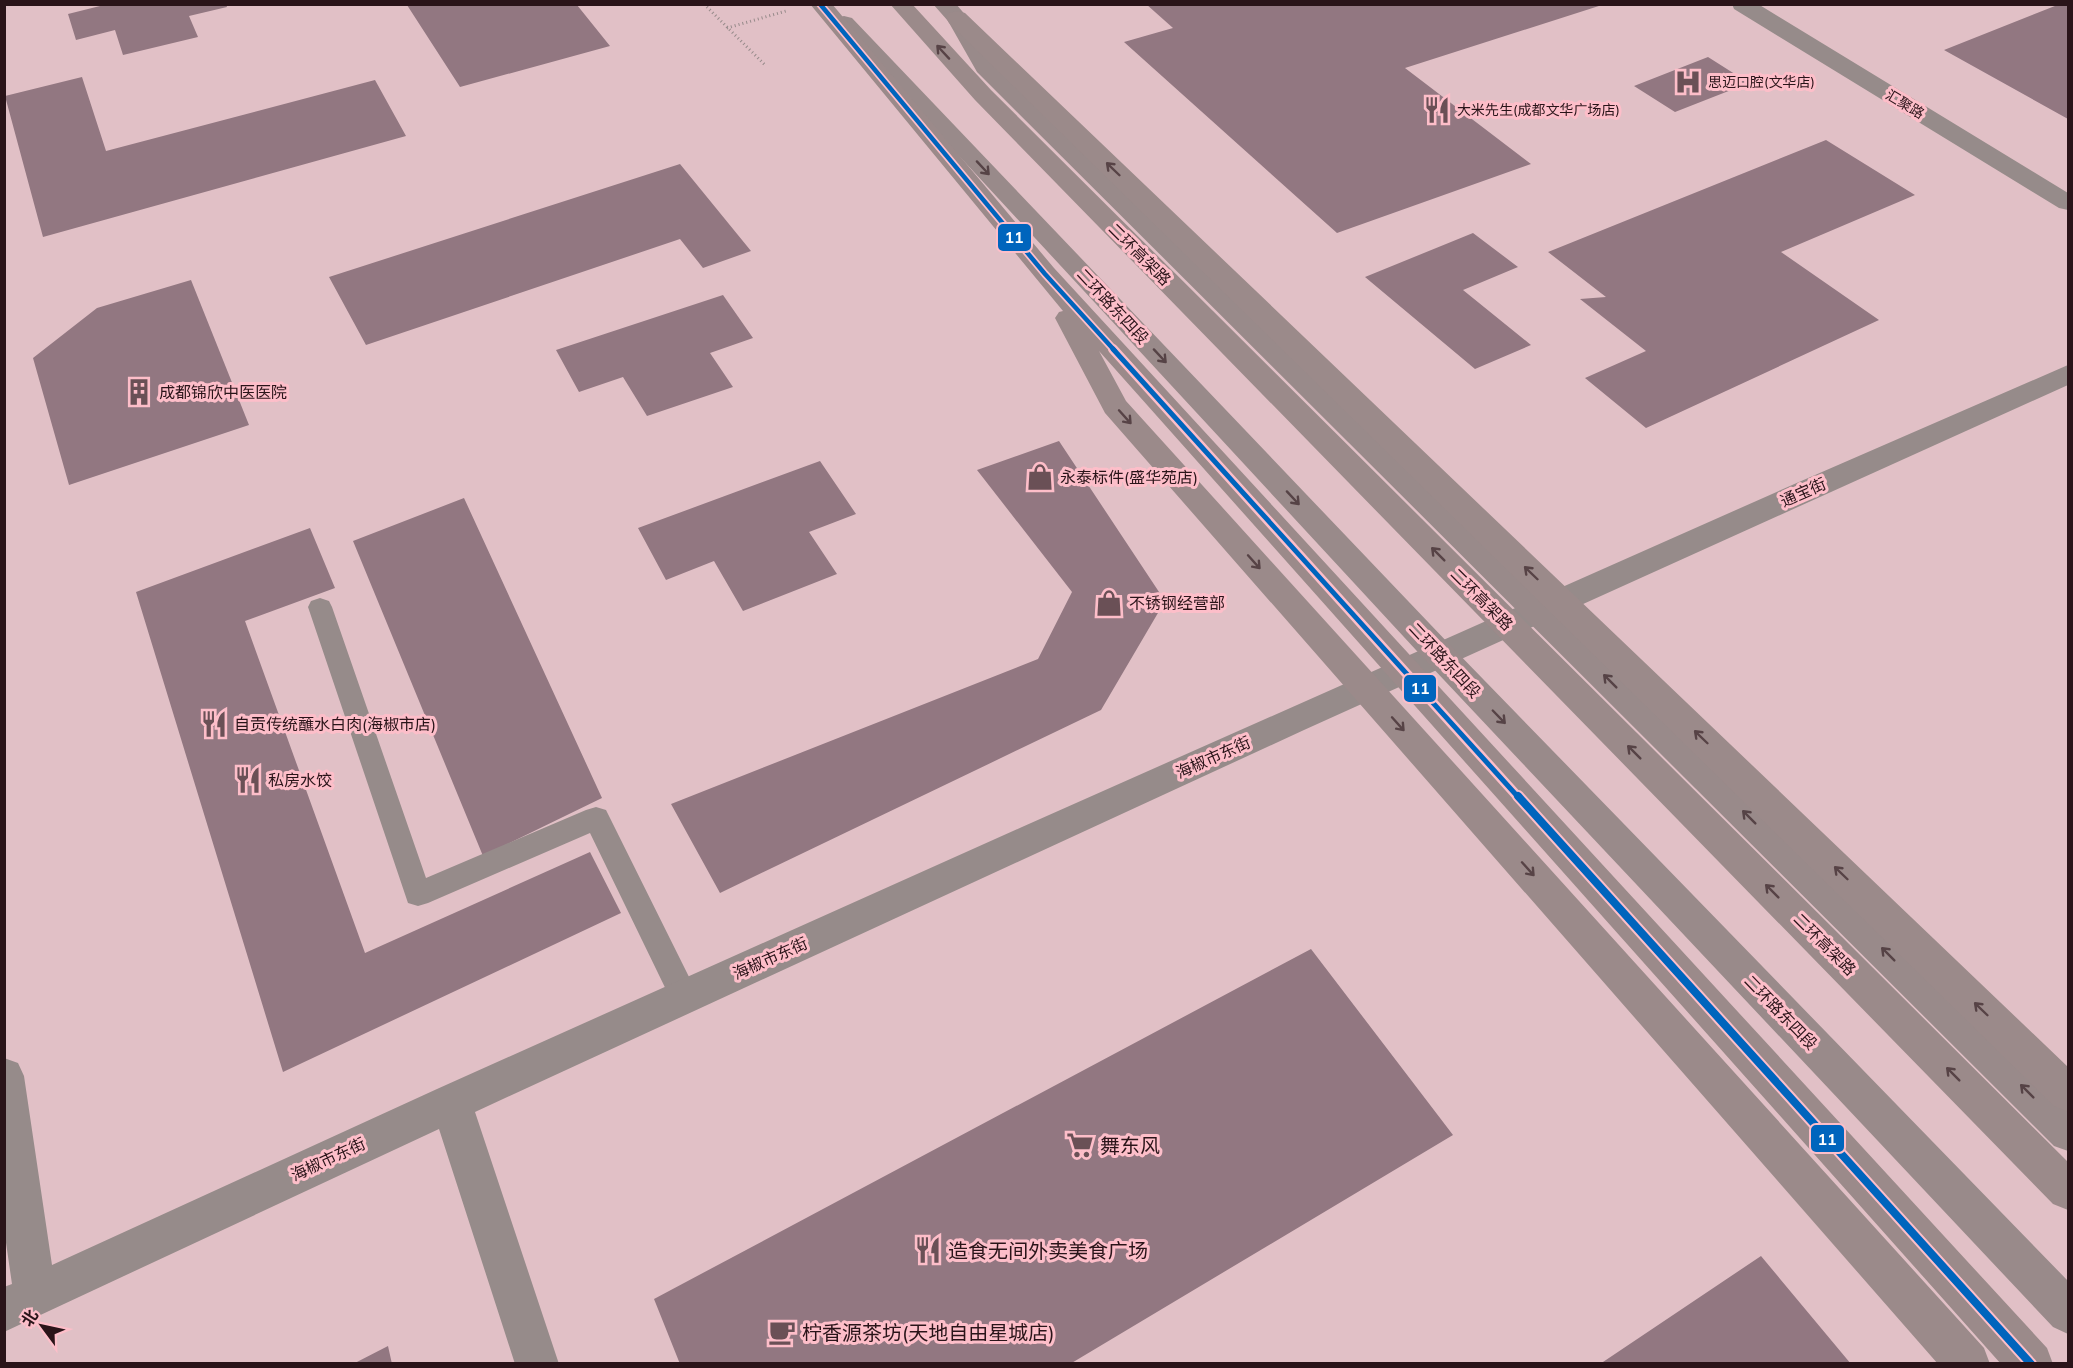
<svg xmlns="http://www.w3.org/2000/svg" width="2073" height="1368" font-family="Mulish,'Noto Sans SC',sans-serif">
<rect width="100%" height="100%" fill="#e1c0c6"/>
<path fill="#927781" d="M108,4H226L227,7L189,16L198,37L123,55L115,30L76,40L68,14Z
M1146,4H1602V5L1405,68L1531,164L1337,233L1124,42L1173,28Z
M2060,4H2068V119L1944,50Z
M407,5H577L610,46L460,87Z
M1708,57L1749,83L1675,112L1634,86Z
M82,77L106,151L375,80L406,136L43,237L5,96Z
M1826,140L1915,195L1781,252L1879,320L1646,428L1585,378L1646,351L1580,299L1606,297L1548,252Z
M680,164L751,251L703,268L680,239L366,345L329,277Z
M1473,233L1518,267L1463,290L1531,345L1475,369L1365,277Z
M191,280L249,425L69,485L33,358L97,308Z
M723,295L753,338L710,353L733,387L647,416L623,377L579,392L556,350Z
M1059,441L1165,601L1101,710L720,893L671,804L1038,659L1072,592L977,470Z
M820,461L856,514L809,532L837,574L743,611L714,561L666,580L638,528Z
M464,498L602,798L483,856L353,541Z
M310,528L335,588L245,621L365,953L590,852L621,913L283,1072L136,592Z
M1311,949L1453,1135L1070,1364H680L654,1299Z
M1761,1256L1851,1364H1600Z
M388,1346L392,1364H353Z"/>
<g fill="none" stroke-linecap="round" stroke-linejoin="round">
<path stroke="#968a8a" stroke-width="3" stroke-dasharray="1 3" stroke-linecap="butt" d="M704,4L766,66
M727,28L786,11"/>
<path fill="#968b8a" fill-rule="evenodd" d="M320,598L329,601L332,607L426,878L586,810L596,807L606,810L699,997L694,1006L684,1010L674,1006L590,833L428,903L418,906L408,903L308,607L311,601Z"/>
<path fill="#968b8a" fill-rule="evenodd" d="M1732,4H1758L2068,193V210L2059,208L1734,9Z
M2068,365V385L1304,730L475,1112L559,1364H515L439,1129L4,1332V1287L12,1284L4,1229V1058L18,1063L24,1076L52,1265L437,1089L1022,827L1799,482Z"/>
<path fill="#998a8a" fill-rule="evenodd" d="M933,4H956L968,18L994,63L2068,1105V1151L2054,1146L977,72L948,21Z
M844,16L852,18L1450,645L2068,1281V1334L2053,1327L1428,663L961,158L836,28L833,23L836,18Z"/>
<path fill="#9b8a8a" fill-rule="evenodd" d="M810,4H832L1054,268L2047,1348L2053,1364H2001L1099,351L1126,401L1984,1348L1990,1364H1938L1105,413L1055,318L1059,312L1063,311Z
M890,4H912L991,90L2068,1162V1210L2053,1204L975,100Z
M957,11L965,13L2068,1067V1112L2054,1106L949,23L946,18L949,13Z"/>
<defs>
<path id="bus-1-far2" d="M820,4L1045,274L1115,351"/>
<path id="bus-1-far1" d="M1113,349L1519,798"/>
<path id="bus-1" d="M1518,796L2031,1364"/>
</defs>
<use href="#bus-1-far2" stroke="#fdbec9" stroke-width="8"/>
<use href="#bus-1-far1" stroke="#fdbec9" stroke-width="10"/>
<use href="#bus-1" stroke="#fdbec9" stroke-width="12"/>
<use href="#bus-1-far2" stroke="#0065bd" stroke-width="4.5"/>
<use href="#bus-1-far1" stroke="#0065bd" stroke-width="5"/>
<use href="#bus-1" stroke="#0065bd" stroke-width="8"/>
</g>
<defs><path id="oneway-shaft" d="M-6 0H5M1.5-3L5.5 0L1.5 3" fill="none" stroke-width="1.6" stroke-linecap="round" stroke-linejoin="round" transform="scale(1.5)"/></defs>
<g stroke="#574346">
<use href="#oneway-shaft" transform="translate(943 52) rotate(-133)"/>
<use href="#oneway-shaft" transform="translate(1113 169) rotate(-136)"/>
<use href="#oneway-shaft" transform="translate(1125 417) rotate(48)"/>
<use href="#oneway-shaft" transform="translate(1438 554) rotate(-135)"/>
<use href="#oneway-shaft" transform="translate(1254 562) rotate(48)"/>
<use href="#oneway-shaft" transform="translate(1531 573) rotate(-136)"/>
<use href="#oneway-shaft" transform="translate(1398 724) rotate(48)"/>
<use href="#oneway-shaft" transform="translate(1701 737) rotate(-136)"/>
<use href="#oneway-shaft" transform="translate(1634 752) rotate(-135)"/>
<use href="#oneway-shaft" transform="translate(1528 869) rotate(48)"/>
<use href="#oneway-shaft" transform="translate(1841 873) rotate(-136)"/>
<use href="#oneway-shaft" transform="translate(1772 891) rotate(-135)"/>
<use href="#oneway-shaft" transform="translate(1981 1009) rotate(-136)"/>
<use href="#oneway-shaft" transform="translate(1953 1074) rotate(-135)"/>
</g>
<g stroke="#564346">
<use href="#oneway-shaft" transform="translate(983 168) rotate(47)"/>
<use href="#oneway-shaft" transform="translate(1160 356) rotate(47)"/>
<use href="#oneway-shaft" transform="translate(1293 498) rotate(47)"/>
<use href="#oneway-shaft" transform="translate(1610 681) rotate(-135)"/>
<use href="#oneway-shaft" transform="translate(1499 717) rotate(46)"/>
<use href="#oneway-shaft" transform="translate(1749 817) rotate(-135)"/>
<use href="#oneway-shaft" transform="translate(1888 954) rotate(-135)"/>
<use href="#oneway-shaft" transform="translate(2027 1091) rotate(-135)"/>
</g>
<defs>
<symbol id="hospital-bare" viewBox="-9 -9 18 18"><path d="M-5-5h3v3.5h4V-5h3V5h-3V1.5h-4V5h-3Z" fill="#6a5056" stroke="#fdbec9" stroke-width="2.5" paint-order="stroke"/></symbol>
<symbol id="restaurant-bare" viewBox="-9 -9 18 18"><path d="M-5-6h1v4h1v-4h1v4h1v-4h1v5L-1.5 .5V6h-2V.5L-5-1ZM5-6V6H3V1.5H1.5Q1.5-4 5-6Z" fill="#6a5056" stroke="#fdbec9" stroke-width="2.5" paint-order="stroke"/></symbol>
<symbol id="building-bare" viewBox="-9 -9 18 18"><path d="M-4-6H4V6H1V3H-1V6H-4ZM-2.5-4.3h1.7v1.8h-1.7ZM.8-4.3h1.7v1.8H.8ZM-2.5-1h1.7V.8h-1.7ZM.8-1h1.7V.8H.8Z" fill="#6a5056" stroke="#fdbec9" stroke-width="2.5" paint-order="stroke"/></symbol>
<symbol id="shop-bare" viewBox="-9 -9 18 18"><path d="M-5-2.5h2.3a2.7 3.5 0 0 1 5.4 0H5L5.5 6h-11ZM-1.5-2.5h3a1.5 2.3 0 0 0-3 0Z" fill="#6a5056" stroke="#fdbec9" stroke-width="2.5" paint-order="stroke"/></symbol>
<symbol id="supermarket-bare" viewBox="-9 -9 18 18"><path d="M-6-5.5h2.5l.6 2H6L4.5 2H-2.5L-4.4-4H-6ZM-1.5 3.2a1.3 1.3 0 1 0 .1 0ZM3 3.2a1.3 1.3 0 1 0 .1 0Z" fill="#6a5056" stroke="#fdbec9" stroke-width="2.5" paint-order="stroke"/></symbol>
<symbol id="cafe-bare" viewBox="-9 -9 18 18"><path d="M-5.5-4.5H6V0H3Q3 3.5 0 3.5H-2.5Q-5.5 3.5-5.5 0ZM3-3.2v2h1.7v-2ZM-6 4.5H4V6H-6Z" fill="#6a5056" stroke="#fdbec9" stroke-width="2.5" paint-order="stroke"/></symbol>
</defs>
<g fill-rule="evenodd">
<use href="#hospital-bare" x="1669" y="63" width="38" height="38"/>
<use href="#restaurant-bare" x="1418" y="91" width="38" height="38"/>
<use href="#building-bare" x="120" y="373" width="38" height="38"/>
<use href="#shop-bare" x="1021" y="458" width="38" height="38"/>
<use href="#shop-bare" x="1090" y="584" width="38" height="38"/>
<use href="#restaurant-bare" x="195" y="705" width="38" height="38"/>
<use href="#restaurant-bare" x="229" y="761" width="38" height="38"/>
<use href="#supermarket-bare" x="1061" y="1126" width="38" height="38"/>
<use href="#restaurant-bare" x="909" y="1231" width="38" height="38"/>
<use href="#cafe-bare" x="763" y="1313" width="38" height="38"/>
</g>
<g text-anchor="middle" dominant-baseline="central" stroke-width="6" stroke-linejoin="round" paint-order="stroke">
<g font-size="14" fill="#2a1419" stroke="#fdbec9" text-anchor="start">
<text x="1708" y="82">思迈口腔(文华店)</text>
<text x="1457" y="110">大米先生(成都文华广场店)</text>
</g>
<g font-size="14" fill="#2a1419" stroke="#fdbec9">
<text transform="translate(1905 104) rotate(31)">汇聚路</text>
</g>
<g font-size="16" fill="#2a1419" stroke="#fdbec9">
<text transform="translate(1140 254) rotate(45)">二环高架路</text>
<text transform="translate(1113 306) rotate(47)">二环路东四段</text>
<text transform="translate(1803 492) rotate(-24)">通宝街</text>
<text transform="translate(1482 599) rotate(45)">二环高架路</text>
<text transform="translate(1445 660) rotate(47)">二环路东四段</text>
<text transform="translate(1213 757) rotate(-24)">海椒市东街</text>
<text transform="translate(1825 944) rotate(45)">二环高架路</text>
<text transform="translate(770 958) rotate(-24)">海椒市东街</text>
<text transform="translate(1781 1012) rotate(46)">二环路东四段</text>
<text transform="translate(328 1159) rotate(-25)">海椒市东街</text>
</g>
<g font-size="16" fill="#2a1419" stroke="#fdbec9" text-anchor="start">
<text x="159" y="392">成都锦欣中医医院</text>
<text x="1060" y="477">永泰标件(盛华苑店)</text>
<text x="1129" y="603">不锈钢经营部</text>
<text x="234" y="724">自贡传统蘸水白肉(海椒市店)</text>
<text x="268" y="780">私房水饺</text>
</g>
<g font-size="20" fill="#2a1419" stroke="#fdbec9" text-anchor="start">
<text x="1100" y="1145">舞东风</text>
<text x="948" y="1250">造食无间外卖美食广场</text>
<text x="802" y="1332">柠香源茶坊(天地自由星城店)</text>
</g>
</g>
<g stroke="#fdbec9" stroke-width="2">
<rect x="997" y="223" width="35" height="29" rx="6" fill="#0065bd"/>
<rect x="1403" y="674" width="34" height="29" rx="6" fill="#0065bd"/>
<rect x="1810" y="1124" width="35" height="29" rx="6" fill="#0065bd"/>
</g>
<g font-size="16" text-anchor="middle" font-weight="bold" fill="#fff">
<text x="1014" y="243">11</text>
<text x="1420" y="694">11</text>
<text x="1827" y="1145">11</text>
</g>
<rect width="2073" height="1368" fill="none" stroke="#2a1419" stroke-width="12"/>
<g transform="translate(42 1326) rotate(303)" stroke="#fdbec9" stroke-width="4.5" paint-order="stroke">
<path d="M0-4.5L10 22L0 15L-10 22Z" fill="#2a1419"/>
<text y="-9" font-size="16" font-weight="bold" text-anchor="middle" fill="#2a1419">北</text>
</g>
</svg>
